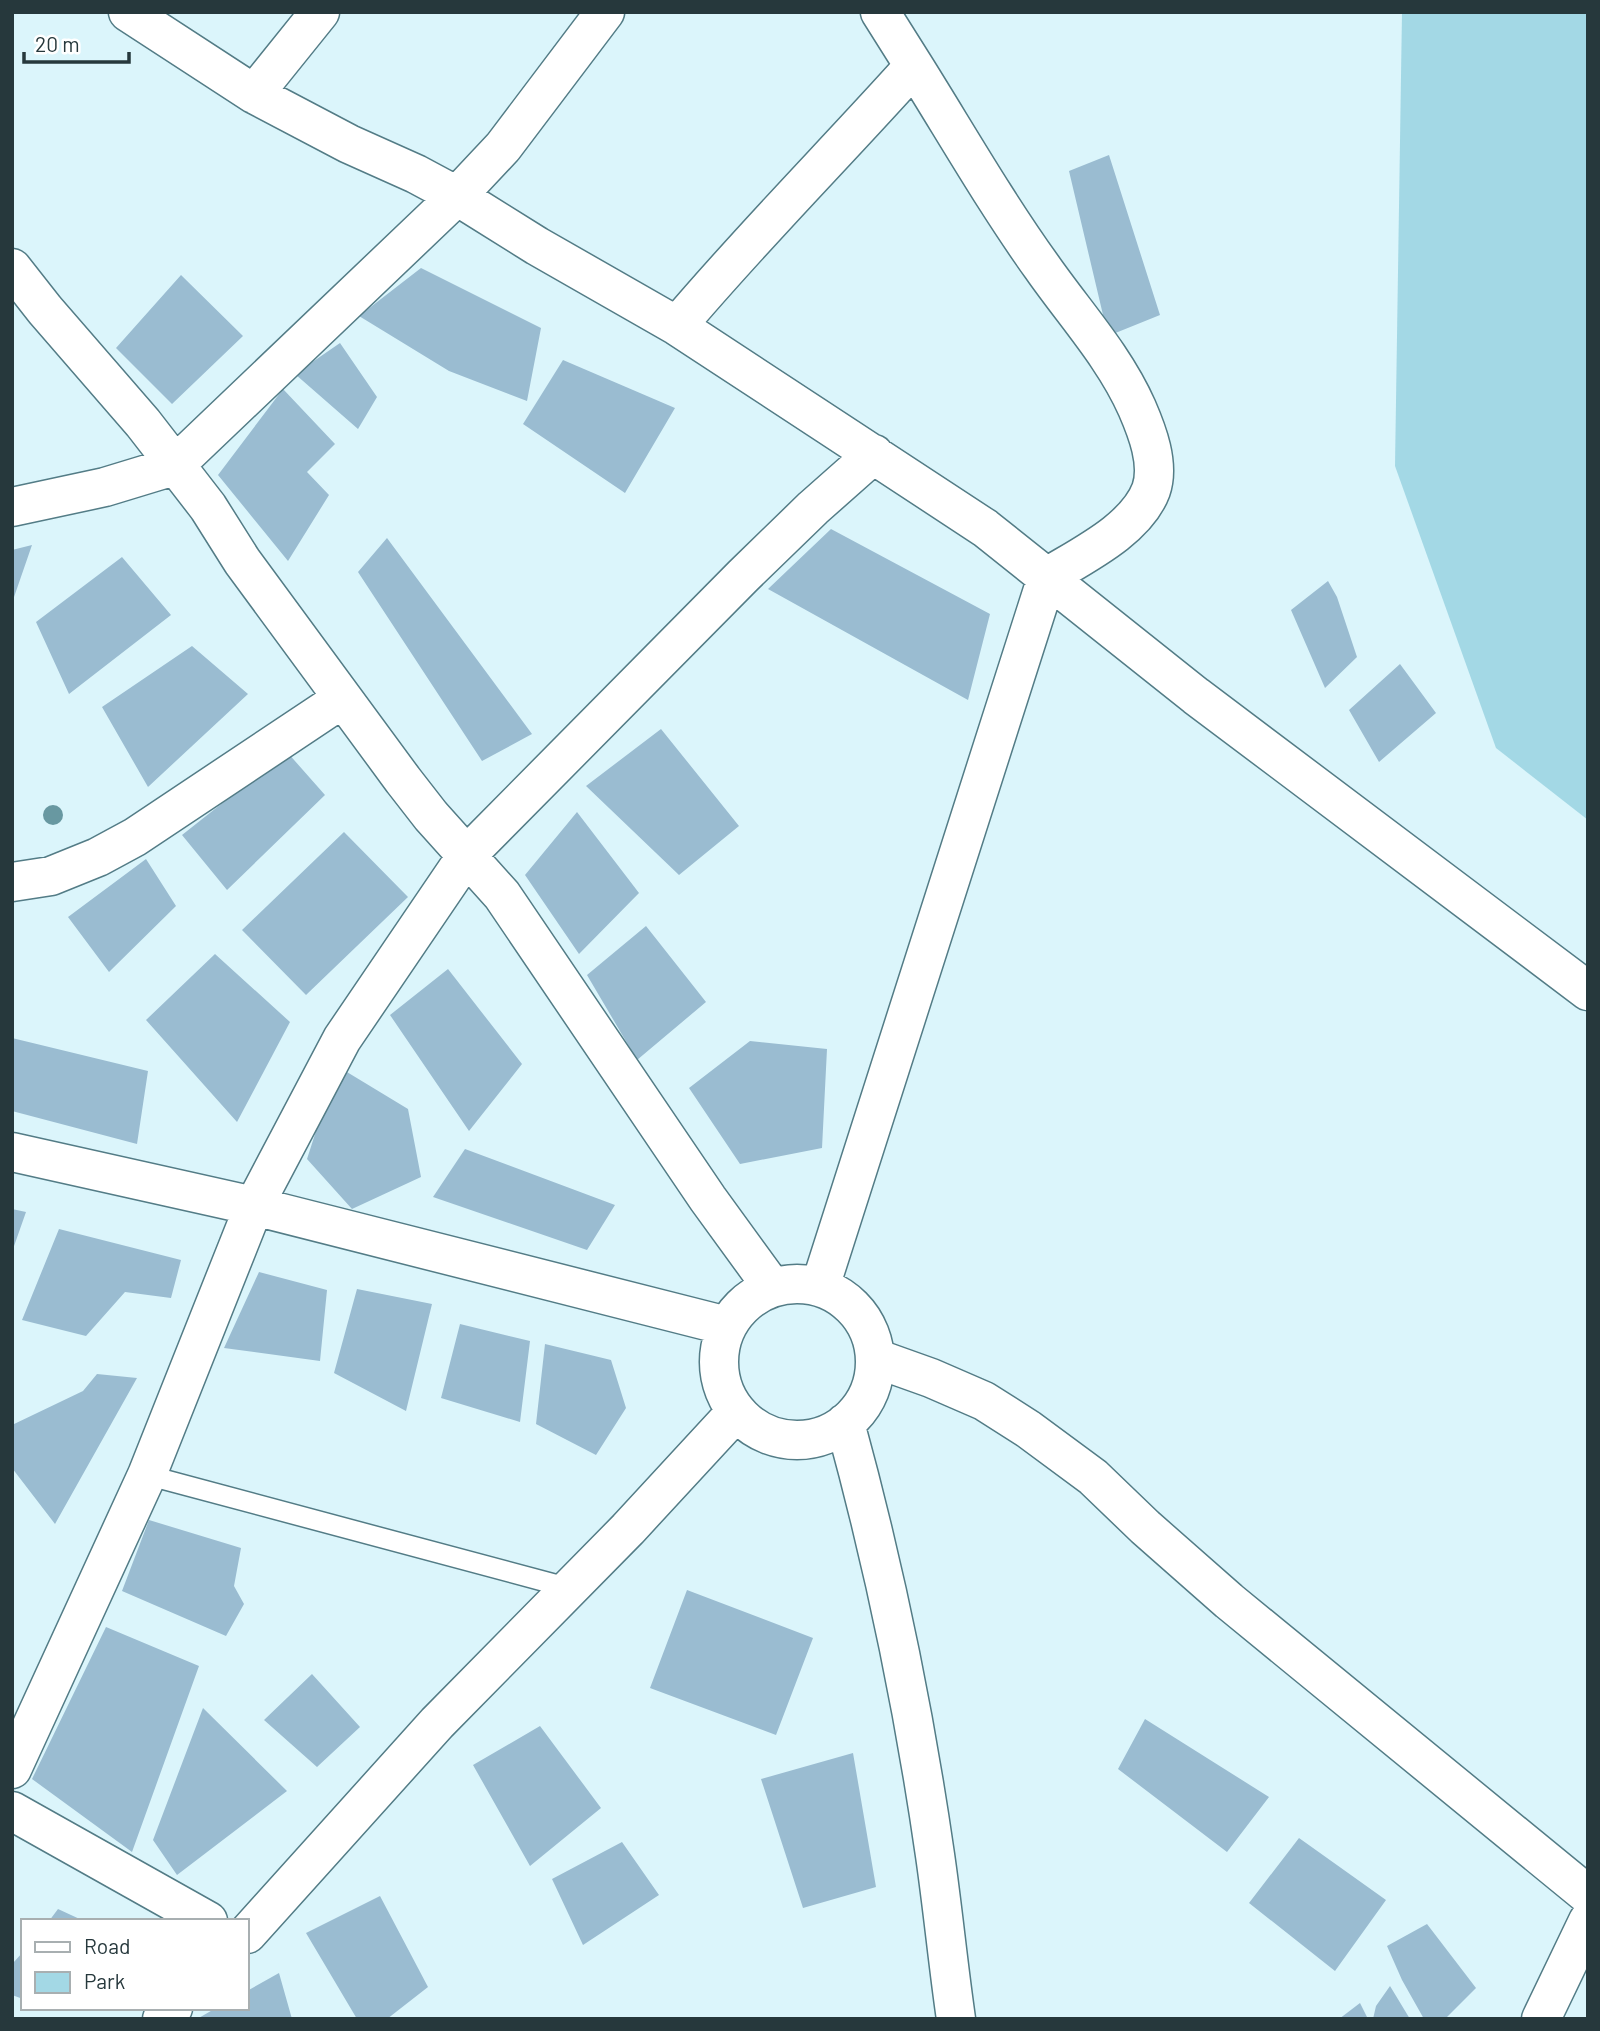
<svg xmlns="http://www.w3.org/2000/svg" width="1600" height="2031" font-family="Barlow,sans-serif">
<rect width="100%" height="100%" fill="#dbf5fb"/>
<path fill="#a3d8e5" d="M1402,12H1588V820L1496,748L1395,466Z"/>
<path fill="#9abcd1" d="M1109,155L1160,315L1108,336L1069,171Z
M421,268L541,328L527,401L449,371L359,316Z
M181,275L243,336L172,404L116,348Z
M340,343L377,397L358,429L295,374Z
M563,360L675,408L625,493L523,424Z
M283,389L335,444L307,472L329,495L288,561L218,475Z
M831,529L990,614L968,700L768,589Z
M387,538L532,734L482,761L358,572Z
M32,545L13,600H12V550Z
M122,557L171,615L69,694L36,622Z
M1328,581L1337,597L1357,657L1325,688L1291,610Z
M192,646L248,694L148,787L102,707Z
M1400,664L1436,713L1379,762L1349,710Z
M661,729L739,826L679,875L586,786Z
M287,752L325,795L227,890L182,835Z
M577,812L639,893L579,954L525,875Z
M344,832L408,897L306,995L242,930Z
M146,859L176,906L109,972L68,917Z
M646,926L706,1002L637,1060L587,975Z
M215,954L290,1022L237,1122L146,1020Z
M448,969L522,1064L469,1131L390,1015Z
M12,1038L148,1071L137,1144L12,1111Z
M750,1041L827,1049L822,1148L740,1164L689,1088Z
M337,1066L408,1109L421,1177L352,1209L307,1159Z
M465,1149L615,1205L587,1250L433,1197Z
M12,1209L26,1212L13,1249H12Z
M59,1229L181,1260L171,1298L125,1292L86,1336L22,1320Z
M259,1272L327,1290L320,1361L224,1348Z
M357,1289L432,1304L406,1411L334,1373Z
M460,1324L530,1341L520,1422L441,1398Z
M545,1344L611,1360L626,1408L596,1455L536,1424Z
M97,1374L137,1378L55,1524L12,1468V1425L83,1391Z
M149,1520L241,1548L234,1586L244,1604L226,1636L122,1591Z
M687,1590L813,1638L776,1735L650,1688Z
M106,1627L199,1666L132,1852L32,1779Z
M312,1674L360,1727L317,1767L264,1720Z
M203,1708L287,1791L177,1875L153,1840Z
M1145,1719L1269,1797L1227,1852L1118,1769Z
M540,1726L601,1808L530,1866L473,1765Z
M853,1753L876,1887L803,1908L761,1779Z
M1299,1838L1386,1900L1335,1971L1249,1903Z
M622,1842L659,1895L583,1945L552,1879Z
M380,1896L428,1987L387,2019H357L306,1933Z
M58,1909L84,1921H49Z
M1427,1924L1476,1988L1445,2019H1424L1402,1980L1387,1946Z
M23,1952V1999L12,1995L13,1963Z
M279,1973L292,2019H197L216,2008H247V1991Z
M1390,1986L1410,2019H1373L1376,2006Z
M1360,2003L1368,2019H1339Z"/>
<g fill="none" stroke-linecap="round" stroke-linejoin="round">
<defs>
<path id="service" d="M147,1475L569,1588"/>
<path id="minor" d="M128,12L254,94L349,144L416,174L457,196L537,246L677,326L985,528L1196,696L1588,991
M880,12L914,66
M254,94L320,12
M12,268L45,310L143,423L208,507L242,561L403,780L431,816L502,895L708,1199L772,1287
M677,326C753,236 836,153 914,66C956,133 996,203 1042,267C1074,313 1114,356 1137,408C1147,431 1160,464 1151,490C1136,530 1081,556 1047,577L820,1287
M12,507L105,487L174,466L457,196L503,147L605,12
M12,882L51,876L98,857L135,837L342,699
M12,1152L254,1206L727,1326
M719 1362a78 78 0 1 1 156 0a78 78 0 1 1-156 0Z
M875,1358L931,1378L984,1401L1028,1429L1093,1477L1145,1527L1229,1601L1588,1895
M845,1423C884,1565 914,1709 935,1855C943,1910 948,1964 956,2019
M12,1769L147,1475L254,1206L342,1039L467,855L743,576L813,508L874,454
M12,1811L208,1921
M247,1934L437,1723L628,1529L736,1412
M162,2019L173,2008
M1541,2019L1588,1921"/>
</defs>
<use href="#service" stroke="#537c86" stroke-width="22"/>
<use href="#minor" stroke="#537c86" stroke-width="41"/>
<use href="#service" stroke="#fff" stroke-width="19"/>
<use href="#minor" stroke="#fff" stroke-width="38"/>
</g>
<circle fill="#6898a1" cx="53" cy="815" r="10"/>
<rect width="1600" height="2031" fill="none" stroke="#26383c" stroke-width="28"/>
<rect x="21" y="1919" width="228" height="91" fill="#ffffff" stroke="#a8afb1" stroke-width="2"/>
<rect x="35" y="1942" width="35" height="10" fill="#ffffff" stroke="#a8afb1" stroke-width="2"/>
<text x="84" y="1954" font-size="21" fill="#26383c">Road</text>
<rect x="35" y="1972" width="35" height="21" fill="#a3d8e5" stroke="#a8afb1" stroke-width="2"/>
<text x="84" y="1989" font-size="21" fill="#26383c">Park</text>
<path d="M24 52v10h105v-10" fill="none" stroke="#26383c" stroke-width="3.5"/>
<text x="35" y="52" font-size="21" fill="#26383c" stroke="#ffffff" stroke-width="5" paint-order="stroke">20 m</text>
</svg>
